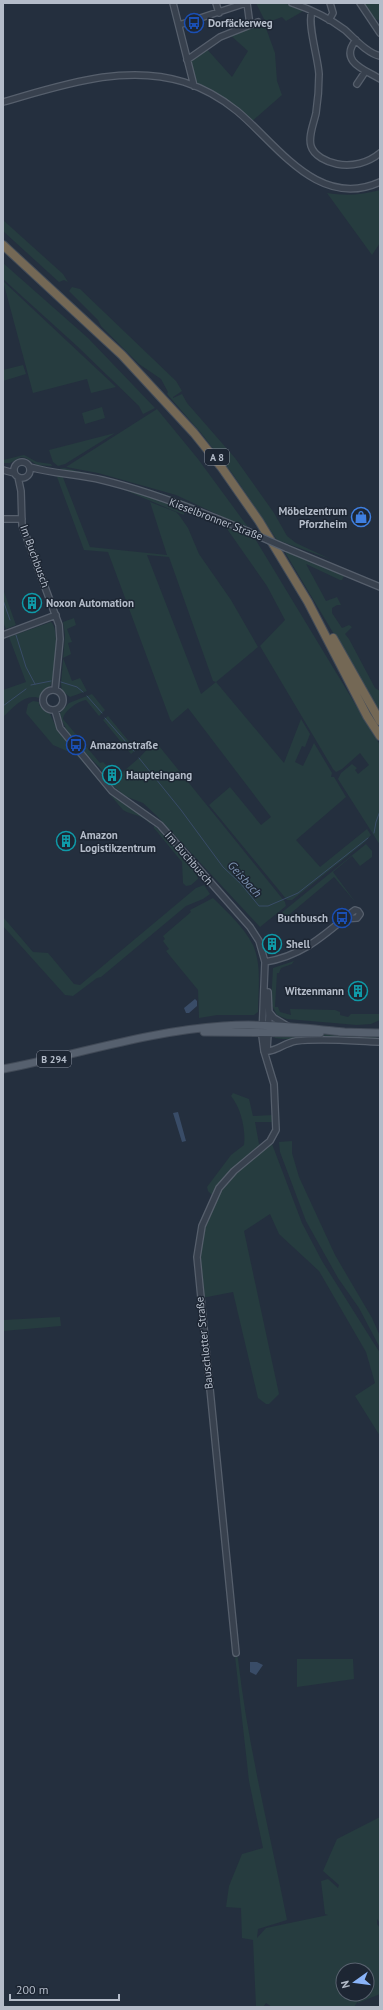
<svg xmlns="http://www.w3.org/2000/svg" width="383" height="2010" font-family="'PT Sans',sans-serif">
<rect width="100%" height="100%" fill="#242f3e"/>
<path fill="#263c3f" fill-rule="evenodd" d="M256,3H284L305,10L286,21L282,17L266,23Z
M360,3H380V20L371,19Z
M263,20L275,53L277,81L282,95L250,123L237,111L194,86L187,60L205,47L232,77L248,51L228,33Z
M380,190V243L372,255L327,193C346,196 361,195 380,190Z
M3,220L63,274L68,282L64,280L59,282L3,231Z
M3,263L88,338L155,408L143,414L139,406L77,346L3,279Z
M3,281L116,387L91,393L87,379L33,393Z
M72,287L80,289L176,381L182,391L173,397V398L182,394L187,403L235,458L274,513L287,536L296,543L330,559L277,540L232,473L201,433L167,394L168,392L161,379L139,364L101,326L98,320L69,291Z
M23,365L26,374L3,381V370Z
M102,407L105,418L85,424L82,413Z
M157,409L198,459L248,527L223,517L176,495L98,473L66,467Z
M115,433L65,464L58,466L53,462L49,450Z
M24,455L37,462L51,464L52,466L37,465L26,458L21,457L10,463H3V460Z
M64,468C93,474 120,481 148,489C173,497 195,503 217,517L92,475L59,469Z
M58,474L62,475L90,547L167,555L150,502L176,512L179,515L188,528L199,554L231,600L258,647L216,682L284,763L301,719L310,734L305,747L302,746L295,762L303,766L314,743L332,773L331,777H334L346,797L296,840L320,867L367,829L371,835L365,842L292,900H287L209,805L230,787L261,825L271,817L188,708L172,722L170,719L108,552L84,550L57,477ZM147,555L169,557L213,681L216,682L201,694Z
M124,488L157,498L254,537L380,745V845L338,779L341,773L352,764L357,768L355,770L358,774L369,765L360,753L342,769L336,772L333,769L260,646L285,620L267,586L225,526L184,512V515L127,491Z
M283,549L378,589L344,576L342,580H340L306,564L326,601L337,597L341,605H337L332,608V613L342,628L349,625L352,627L345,634L349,639L375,688L380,691V711Z
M3,589L16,625L6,629L3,622Z
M74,618L76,625L67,629L72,642L68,643L71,654L63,658L72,681L80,678L87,691L70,697L62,691L61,684L65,635L63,622Z
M51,622C60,628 56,680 50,686C47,690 42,693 39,698C25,693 13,708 3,717V690L26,682L9,637Z
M92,694L105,710L99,716L86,700C78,701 64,711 63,719L100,763L103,762L109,768L104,772C91,758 62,732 60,713L69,703Z
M33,701L39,702V705L50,714L58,731L113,795L151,821L150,824C142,814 133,816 123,810L81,760L76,755L53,745L26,713L28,704Z
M108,716L136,750L131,754L103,720Z
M155,741L285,902L286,906L260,927L157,816L143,803L125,796L110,783L139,758Z
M154,825L197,873L198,879L191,885L186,886L183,883L182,862L154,828Z
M366,844L372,851V857L360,866L352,856L333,872L356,903L334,877L284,919L280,914Z
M204,885L210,894L203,899L186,906L101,977L97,978L73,996L65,995L3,926V917L33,952L48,953L74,984L80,985L196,888Z
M213,898C227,912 244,927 253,945C262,965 258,990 258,1012L254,1015H217L199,1018L198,990L166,951L169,949L163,941L165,939L163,936L191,912L190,910Z
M294,961L292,964L281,968L279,973H277L275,1007H278L280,1012L291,1015L290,1009L335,1010L340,1012V1015L348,1017L351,1014H380V1020L371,1024L357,1025L287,1019L277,1015L271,1004L273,968Z
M329,1034L376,1037L378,1041L283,1039L275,1038L274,1036H309Z
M233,1093L249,1099L253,1116L273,1115V1122H255L259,1144H272L302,1223L322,1261L380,1353V1436L355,1396L375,1383L366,1352L319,1271L279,1234L270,1214L244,1231L279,1394L269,1404H266L258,1398L233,1292L202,1298L199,1257L204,1226L215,1198L208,1191L207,1187L231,1155L244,1145C246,1130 241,1108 231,1096Z
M292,1141V1153L299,1177L335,1255L372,1318L380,1336V1348L359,1308L338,1278L306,1221L280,1152L279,1142Z
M60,1317L61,1326L3,1331V1320Z
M235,1656H237L238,1659C248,1747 270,1833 287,1920L258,1929L257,1938L266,1928L328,1915L325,1914L321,1881L328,1879L338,1888L339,1885L323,1871L337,1839L380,1817V1923L377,1919V1924L380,1928V1994L358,2003V2001L354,2007H272L266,2003L263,2007H256L253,1940L242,1938L241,1908L226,1907L229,1886L242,1854L263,1848L249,1781ZM343,1970H367V1994H343Z
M297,1659H353L354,1679L297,1687Z"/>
<path fill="#394c67" d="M195,999L197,1001V1006L189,1013H186L184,1008Z
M178,1112L186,1141L182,1142L173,1113Z
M250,1662H257L263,1665L256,1675L250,1672Z"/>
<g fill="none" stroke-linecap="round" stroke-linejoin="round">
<path stroke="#394c67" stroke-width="1" d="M3,600L10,620
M16,635L26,667L35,684
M61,682L77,687L83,692
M31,685L51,681
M87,696L102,713
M3,706L26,689
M105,718L134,751
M139,758L181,810L223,867L241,884L259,906H268L298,893L368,838
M374,833L376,822L380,811"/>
<defs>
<path id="minor" d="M173,3L194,86
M216,3L219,13
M292,3C310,9 329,18 345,30C355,39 367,53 380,56
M360,3L380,33
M312,11C307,24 318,57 319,74C319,87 318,100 316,113C314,123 308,136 311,146C314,156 327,162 337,164C352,167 368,163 380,153
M329,20L333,13L330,3
M179,25L246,3
M250,25L258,22
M356,40C338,62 366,70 380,79
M187,60L220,37L250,25L247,3
M357,84L365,72
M3,102C60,86 124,63 184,82C203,88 221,98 237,111C278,145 318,210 380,182
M14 470a8 8 0 1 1 16 0a8 8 0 1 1-16 0Z
M30,467C53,474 78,474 102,480C152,492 200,511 247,531
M3,470L14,473
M18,477L21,491L22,525L59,625L60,639L55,690
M3,519H22
M286,548L380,587
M3,635L56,615
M43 700a10 10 0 1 1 20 0a10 10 0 1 1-20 0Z
M55,710L60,728L112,791L160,825L250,927L259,941L265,962L262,1036L264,1051L274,1084L276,1130L270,1141L234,1171L219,1188L202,1226L197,1257L236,1653
M265,962C302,956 323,936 351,913L355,910L358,911L360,914L357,918L343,919
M269,1012L274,1018L289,1027
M264,1051C274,1053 284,1043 296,1041C324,1038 352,1041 380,1042
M267,1051L269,1016L268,992"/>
<path id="major" d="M204,1032L320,1033
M340,1032L380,1033
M3,1069C76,1055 148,1031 223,1026C263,1023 304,1028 344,1032"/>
<path id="highway" d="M3,245L122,355L194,433L222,468L259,521L308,602L367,716L380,736
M333,638L380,721"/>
</defs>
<use href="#minor" stroke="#565f6c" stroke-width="8"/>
<use href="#major" stroke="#414a57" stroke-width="9"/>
<use href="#highway" stroke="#434c59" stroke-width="10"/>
<use href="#minor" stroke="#38414e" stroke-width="5.5"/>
<use href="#major" stroke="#56606e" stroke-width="7"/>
<use href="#highway" stroke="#746855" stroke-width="8"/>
<defs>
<path id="minor-bridge" d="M247,531L286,548"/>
</defs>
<use href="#minor-bridge" stroke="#565f6c" stroke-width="8" stroke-linecap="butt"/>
<use href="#minor-bridge" stroke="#38414e" stroke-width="5.5"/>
</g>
<defs>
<symbol id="bus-ring" viewBox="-11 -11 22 22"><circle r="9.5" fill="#1d2633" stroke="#1a4fb4" stroke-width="1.5"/><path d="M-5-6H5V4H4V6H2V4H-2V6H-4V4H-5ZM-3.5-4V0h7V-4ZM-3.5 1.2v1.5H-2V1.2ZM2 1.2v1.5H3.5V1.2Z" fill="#1a4fb4"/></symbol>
<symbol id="shop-ring" viewBox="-11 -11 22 22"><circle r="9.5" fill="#1d2633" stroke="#3f7fe0" stroke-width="1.5"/><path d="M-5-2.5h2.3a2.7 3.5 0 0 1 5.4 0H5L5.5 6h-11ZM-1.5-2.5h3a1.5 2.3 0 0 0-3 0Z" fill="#3f7fe0"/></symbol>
<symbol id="building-ring" viewBox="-11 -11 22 22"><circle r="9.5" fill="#1d2633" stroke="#0f9aa8" stroke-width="1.5"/><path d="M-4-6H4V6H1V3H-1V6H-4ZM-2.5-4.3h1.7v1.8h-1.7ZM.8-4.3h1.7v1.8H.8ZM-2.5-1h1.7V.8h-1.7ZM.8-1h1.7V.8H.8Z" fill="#0f9aa8"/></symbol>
</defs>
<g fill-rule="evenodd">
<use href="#bus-ring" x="183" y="12" width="22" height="22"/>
<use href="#shop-ring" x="350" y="506" width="22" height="22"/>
<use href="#building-ring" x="21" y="592" width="22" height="22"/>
<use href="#bus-ring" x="65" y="734" width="22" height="22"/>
<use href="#building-ring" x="101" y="764" width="22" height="22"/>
<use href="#building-ring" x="55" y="830" width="22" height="22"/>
<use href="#bus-ring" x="331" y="907" width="22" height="22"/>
<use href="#building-ring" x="261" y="933" width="22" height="22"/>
<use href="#building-ring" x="347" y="980" width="22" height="22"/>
</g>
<g text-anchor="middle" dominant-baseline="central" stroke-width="3" stroke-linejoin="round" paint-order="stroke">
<g fill="#1d2633" stroke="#878f9c" stroke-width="1">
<rect x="205" y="449" width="24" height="16" rx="3"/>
<rect x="37" y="1051" width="34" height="16" rx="3"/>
</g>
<g font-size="10" font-weight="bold" fill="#b4bcc9">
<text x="217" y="457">A 8</text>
<text x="54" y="1059">B 294</text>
</g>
<g font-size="11" font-weight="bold" fill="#b4bcc9" stroke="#1d2633" text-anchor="start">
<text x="208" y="23">Dorfäckerweg</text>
<text x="347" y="511" text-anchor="end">Möbelzentrum<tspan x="347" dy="13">Pforzheim</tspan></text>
<text x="46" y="603">Noxon Automation</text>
<text x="90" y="745">Amazonstraße</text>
<text x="126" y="775">Haupteingang</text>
<text x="80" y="835">Amazon<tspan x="80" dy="13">Logistikzentrum</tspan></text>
<text x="328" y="918" text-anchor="end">Buchbusch</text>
<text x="286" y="944">Shell</text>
<text x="344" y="991" text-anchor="end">Witzenmann</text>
</g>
<g font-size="11" fill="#b4bcc9" stroke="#1d2633">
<text transform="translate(216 519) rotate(21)">Kieselbronner Straße</text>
<text transform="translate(35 556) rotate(70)">Im Buchbusch</text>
<text transform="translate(189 858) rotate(49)">Im Buchbusch</text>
<text transform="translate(204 1343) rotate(-96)">Bauschlotter Straße</text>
</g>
<g font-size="12" font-style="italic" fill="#7c92b1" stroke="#1d2633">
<text transform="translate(245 879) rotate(48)">Geisbach</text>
</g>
</g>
<rect width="383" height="2010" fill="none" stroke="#b4bcc9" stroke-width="8"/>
<g transform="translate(355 1982) rotate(256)"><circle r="19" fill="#1d2633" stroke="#59626f"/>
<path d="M0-3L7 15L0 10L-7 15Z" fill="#8ab4f8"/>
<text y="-6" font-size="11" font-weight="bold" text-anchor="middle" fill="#b4bcc9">N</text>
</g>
<path d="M10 1994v6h109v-6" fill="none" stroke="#b4bcc9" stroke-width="2"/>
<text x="16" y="1994" font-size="12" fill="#b4bcc9" stroke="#1d2633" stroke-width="3" paint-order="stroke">200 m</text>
</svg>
